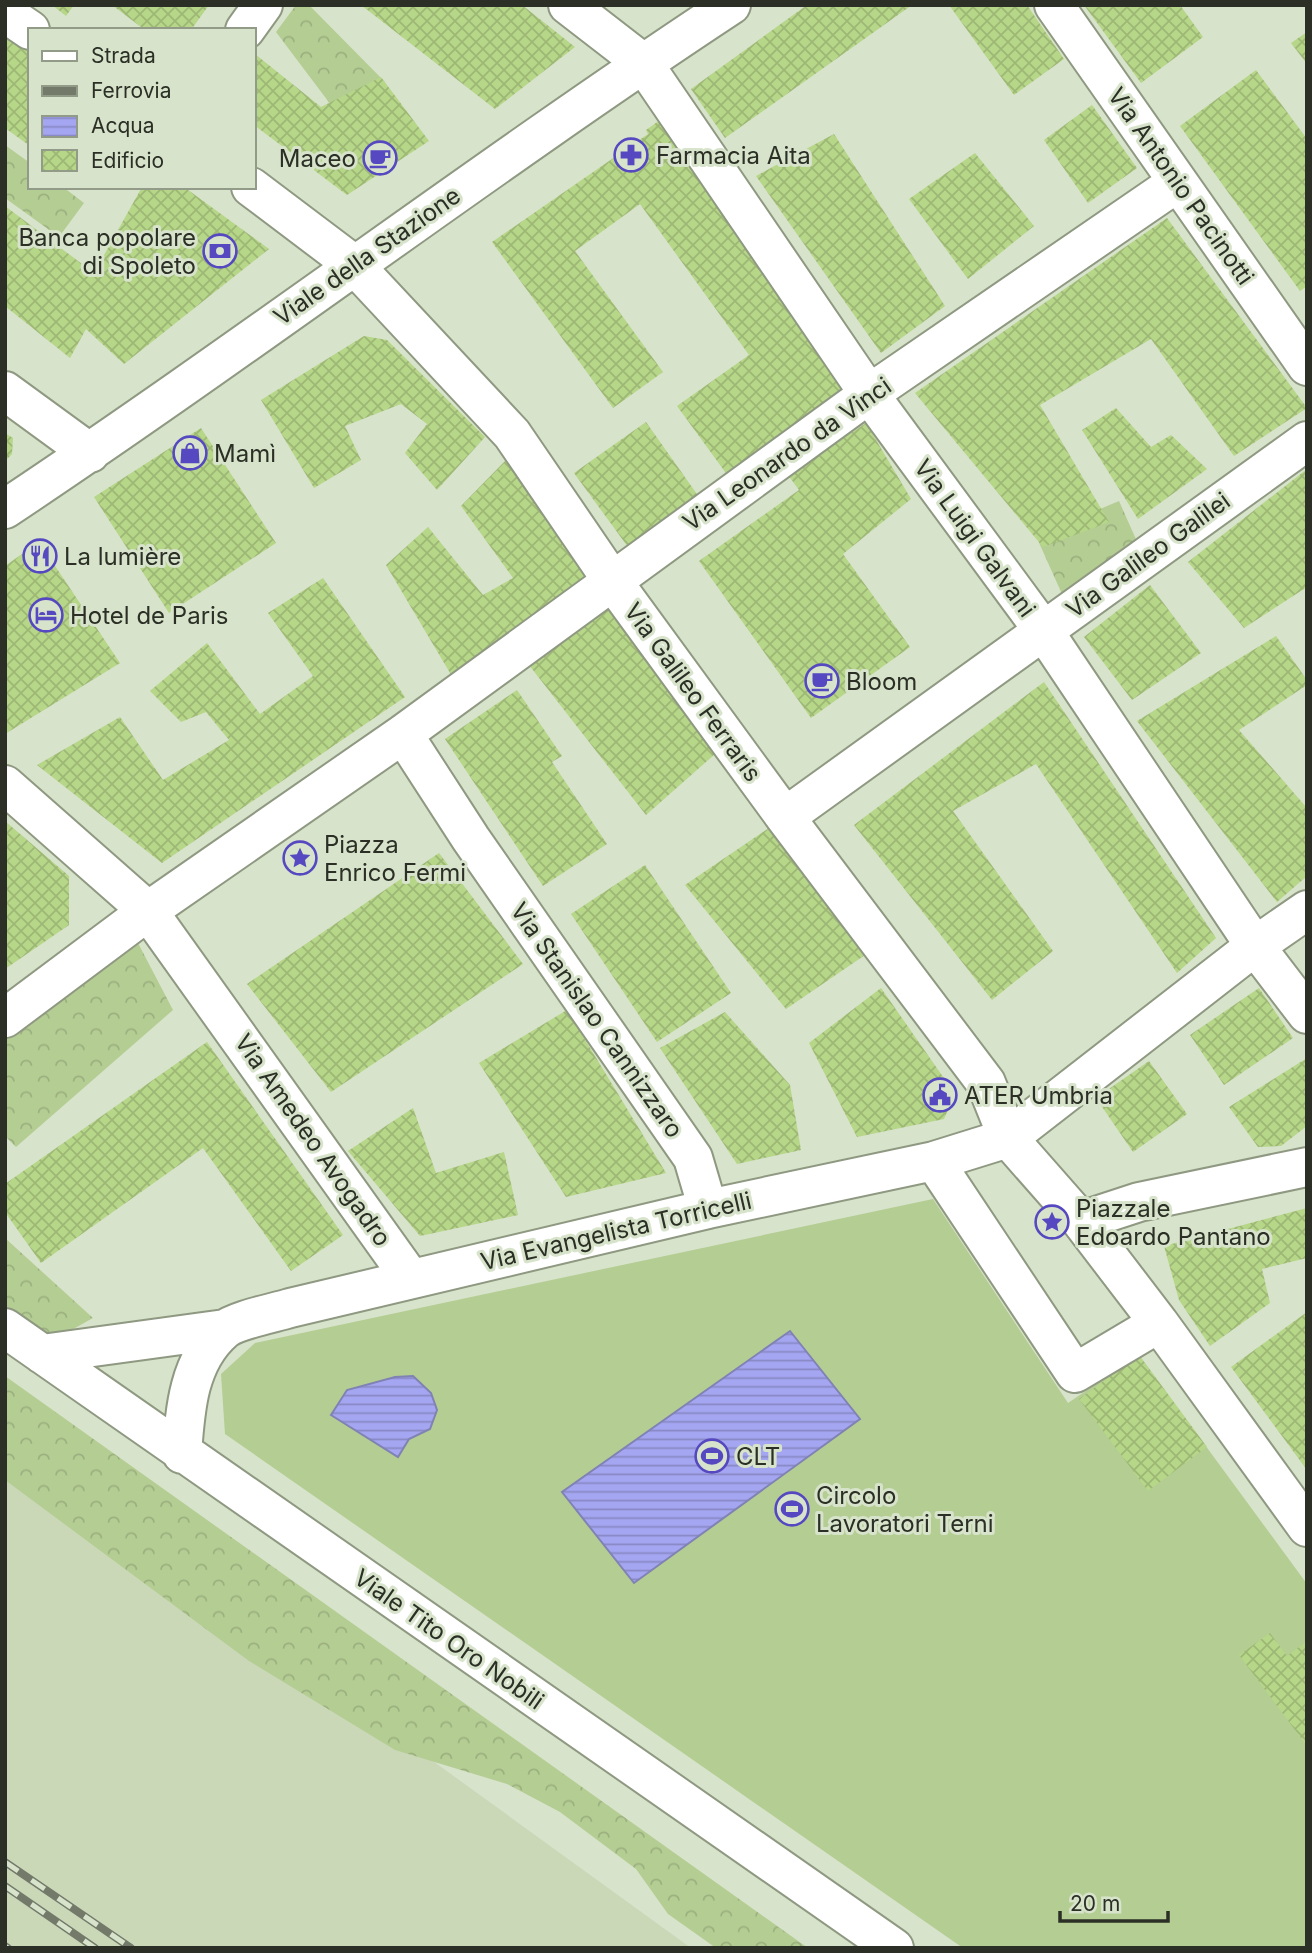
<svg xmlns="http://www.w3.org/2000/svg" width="1312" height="1953" font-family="Inter,sans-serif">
<defs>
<pattern id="forest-crowns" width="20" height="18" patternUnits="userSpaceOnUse" patternTransform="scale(1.75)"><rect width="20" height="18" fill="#b4cd93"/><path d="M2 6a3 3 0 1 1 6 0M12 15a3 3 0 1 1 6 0" fill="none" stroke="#9bb07f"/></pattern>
<pattern id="water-rules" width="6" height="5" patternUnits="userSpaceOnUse" patternTransform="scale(1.75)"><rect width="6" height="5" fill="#a5a6f2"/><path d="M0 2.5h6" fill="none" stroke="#8788c4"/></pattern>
<pattern id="building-cross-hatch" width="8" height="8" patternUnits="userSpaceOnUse" patternTransform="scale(1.75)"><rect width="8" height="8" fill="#b6d688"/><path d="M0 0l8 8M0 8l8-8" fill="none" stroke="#9db875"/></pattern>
</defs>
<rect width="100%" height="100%" fill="#d7e3ca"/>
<path fill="#cad8b8" d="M5,1451L691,1948H5Z"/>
<path fill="url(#forest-crowns)" d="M296,5H309L385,82L331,105L276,32Z
M5,145L30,163V187H63L84,203L59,237L5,198Z
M1119,501L1139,546L1066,603L1036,536Z
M127,922L173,1010L16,1147L5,1136V1019Z
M5,1238L93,1318L48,1343L5,1309Z
M5,1376L808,1948H716L668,1914L636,1869L560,1812L507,1784L395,1750L249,1661L5,1480Z"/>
<path fill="#b4cd93" d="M933,1199L1068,1403L1139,1355L1307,1584V1948H963L225,1434L221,1374L255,1343Z"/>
<path fill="url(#water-rules)" stroke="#8082b4" stroke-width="2" d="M790,1331L860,1419L634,1583L562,1492Z
M413,1376L431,1393L437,1410L430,1429L409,1439L398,1457L331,1415L347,1390L395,1377Z"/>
<path fill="url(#building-cross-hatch)" d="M52,5H74L66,16Z
M112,5H209L191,30H145Z
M361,5H522L575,47L495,109Z
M807,5H912L725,138L691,89Z
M949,5H1027L1064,59L1014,95Z
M1084,5H1180L1203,37L1141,83Z
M1307,32V64L1291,43Z
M5,33L30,51V146L5,128Z
M255,54L321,107L381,77L429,141L347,195L254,125Z
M1256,70L1307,139V286L1300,291L1180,126Z
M1092,105L1137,168L1088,203L1044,140Z
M660,120L856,390L731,480L677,406L749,355L640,204L575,251L663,372L613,408L492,242L648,134L646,130Z
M834,134L945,306L881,353L756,176Z
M975,153L1034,226L968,279L909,199Z
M142,187H184L269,249L124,364L86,329L70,358L5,306V206L94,273Z
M1167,218L1307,408L1234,456L1151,339L1040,405L1109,522L1043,547L915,393Z
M364,336L387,340L485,437L437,490L405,453L427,424L401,404L345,426L361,460L314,488L261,400Z
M1116,408L1151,447L1171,435L1207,469L1138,519L1082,430Z
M646,422L699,497L628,547L574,473Z
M866,423L911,499L843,554L910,647L811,718L699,561L799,490L788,475Z
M201,428L276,543L169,613L94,497Z
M5,433L13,438L12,454L5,461Z
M506,460L595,579L453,678L386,565L428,527L483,595L513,578L461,506Z
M1307,469V587L1244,628L1188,562Z
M39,542L120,663L5,734V566Z
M323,578L405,697L162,863L37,765L120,717L163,780L229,740L206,712L181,722L150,691L207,643L260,714L313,676L268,613Z
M1150,585L1201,653L1132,700L1084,637Z
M606,604L715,754L646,815L529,665Z
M1276,636L1307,680V685L1239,730L1307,808V876L1277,902L1137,721Z
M1044,682L1216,938L1177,973L1036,764L953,811L1053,951L992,1000L854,825Z
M517,690L562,756L552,762L607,844L543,886L445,739Z
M785,817L865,955L786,1009L685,885Z
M5,821L69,876V925L5,969Z
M439,853L523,964L331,1092L247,984Z
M645,865L731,993L657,1042L571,914Z
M881,988L955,1094L944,1119L857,1137L809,1043Z
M1259,988L1293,1038L1224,1085L1190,1035Z
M567,1010L666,1173L566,1197L479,1063Z
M725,1012L790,1085L801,1150L737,1164L660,1048Z
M207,1042L343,1235L291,1271L203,1148L41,1263L5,1212V1184Z
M1307,1058V1126L1281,1146L1258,1147L1229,1107Z
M1149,1061L1187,1114L1133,1152L1096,1098Z
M413,1108L436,1173L504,1152L518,1215L420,1236L348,1151Z
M1307,1208V1258L1262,1269L1270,1303L1210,1346L1179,1300L1164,1246Z
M1307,1312V1470L1231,1367Z
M1139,1355L1207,1447L1148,1491L1079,1399Z
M1270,1633L1287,1656L1307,1641V1746L1239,1655Z"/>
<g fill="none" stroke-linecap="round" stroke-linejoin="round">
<defs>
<path id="minor" d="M568,5L643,63L869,394L1043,630L1255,946L1307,1014
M1054,5L1307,366
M5,13L30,30
M245,30L263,5
M251,187L353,264L512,434L611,579L785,817L986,1083L1008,1138L1081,1221L1159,1323L1075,1373L934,1161
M5,391L90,453
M5,509C250,346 485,167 731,5
M403,734L471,839L693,1158L708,1209
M5,785L148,911L411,1279
M785,817L1307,441
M5,1018L148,911L403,734L869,394L1178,182
M1081,1221L1139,1202L1307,1167
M1159,1323L1307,1527
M5,1328L894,1948
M42,1354L225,1329
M182,1454C185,1410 188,1361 224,1330C236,1320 274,1313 290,1308L708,1209L934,1161L1008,1138L1255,946L1307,910"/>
</defs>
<use href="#minor" stroke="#8f9982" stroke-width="42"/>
<use href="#minor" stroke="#fff" stroke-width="38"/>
<defs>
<path id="rail" d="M5,1862L131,1948
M5,1886L95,1948
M5,1946L8,1948"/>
</defs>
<use href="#rail" stroke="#737a6a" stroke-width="8"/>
<use href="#rail" stroke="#d7e3ca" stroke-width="5" stroke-dasharray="16" stroke-linecap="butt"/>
</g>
<defs>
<symbol id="pharmacy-ring" viewBox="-11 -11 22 22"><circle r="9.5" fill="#d7e3ca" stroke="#5648c0" stroke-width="1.5"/><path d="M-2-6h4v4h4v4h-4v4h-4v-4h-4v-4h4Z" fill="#5648c0"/></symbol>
<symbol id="cafe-ring" viewBox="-11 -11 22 22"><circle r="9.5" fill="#d7e3ca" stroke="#5648c0" stroke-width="1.5"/><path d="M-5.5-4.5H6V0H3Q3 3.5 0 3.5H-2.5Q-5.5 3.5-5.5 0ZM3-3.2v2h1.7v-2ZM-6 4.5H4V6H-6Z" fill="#5648c0"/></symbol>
<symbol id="bank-ring" viewBox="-11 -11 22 22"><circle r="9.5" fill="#d7e3ca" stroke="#5648c0" stroke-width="1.5"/><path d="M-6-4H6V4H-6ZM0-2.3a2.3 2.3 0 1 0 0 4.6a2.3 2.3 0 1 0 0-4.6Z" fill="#5648c0"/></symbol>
<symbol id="shop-ring" viewBox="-11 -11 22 22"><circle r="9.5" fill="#d7e3ca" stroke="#5648c0" stroke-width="1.5"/><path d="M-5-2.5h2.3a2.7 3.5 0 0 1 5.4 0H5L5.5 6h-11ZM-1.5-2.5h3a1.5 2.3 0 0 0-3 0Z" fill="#5648c0"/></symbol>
<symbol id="restaurant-ring" viewBox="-11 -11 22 22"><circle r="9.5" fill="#d7e3ca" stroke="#5648c0" stroke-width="1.5"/><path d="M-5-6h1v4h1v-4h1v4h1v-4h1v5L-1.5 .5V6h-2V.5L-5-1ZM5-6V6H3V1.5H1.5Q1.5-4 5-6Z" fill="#5648c0"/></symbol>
<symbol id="hotel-ring" viewBox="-11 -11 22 22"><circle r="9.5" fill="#d7e3ca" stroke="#5648c0" stroke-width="1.5"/><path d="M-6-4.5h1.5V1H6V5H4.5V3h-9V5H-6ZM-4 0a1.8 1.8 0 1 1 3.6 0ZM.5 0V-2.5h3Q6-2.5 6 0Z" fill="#5648c0"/></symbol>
<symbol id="sight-ring" viewBox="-11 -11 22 22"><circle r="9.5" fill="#d7e3ca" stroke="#5648c0" stroke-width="1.5"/><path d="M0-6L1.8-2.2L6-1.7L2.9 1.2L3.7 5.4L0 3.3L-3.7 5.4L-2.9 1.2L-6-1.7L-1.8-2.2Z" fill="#5648c0"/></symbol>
<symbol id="civic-ring" viewBox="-11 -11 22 22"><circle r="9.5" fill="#d7e3ca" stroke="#5648c0" stroke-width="1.5"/><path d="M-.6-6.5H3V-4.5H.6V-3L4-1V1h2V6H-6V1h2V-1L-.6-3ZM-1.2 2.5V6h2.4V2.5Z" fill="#5648c0"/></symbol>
<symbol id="stadium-ring" viewBox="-11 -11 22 22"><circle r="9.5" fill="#d7e3ca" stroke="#5648c0" stroke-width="1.5"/><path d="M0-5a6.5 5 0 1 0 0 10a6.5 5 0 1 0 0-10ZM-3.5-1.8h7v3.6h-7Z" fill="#5648c0"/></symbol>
</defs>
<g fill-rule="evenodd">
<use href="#pharmacy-ring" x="612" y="136" width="38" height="38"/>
<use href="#cafe-ring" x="361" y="139" width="38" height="38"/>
<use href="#bank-ring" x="201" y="232" width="38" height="38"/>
<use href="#shop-ring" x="171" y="434" width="38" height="38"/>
<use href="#restaurant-ring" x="21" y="537" width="38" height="38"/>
<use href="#hotel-ring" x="27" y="596" width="38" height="38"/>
<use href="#cafe-ring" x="803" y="662" width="38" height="38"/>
<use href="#sight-ring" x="281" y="839" width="38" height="38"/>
<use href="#civic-ring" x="921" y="1076" width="38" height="38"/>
<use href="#sight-ring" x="1033" y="1203" width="38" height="38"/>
<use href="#stadium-ring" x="693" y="1437" width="38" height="38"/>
<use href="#stadium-ring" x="773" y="1490" width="38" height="38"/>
</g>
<g text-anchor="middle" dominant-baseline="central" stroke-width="6" stroke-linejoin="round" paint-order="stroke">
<g font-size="24" fill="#2b2f25" stroke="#d7e3ca" text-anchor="start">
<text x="656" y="155">Farmacia Aita</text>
<text x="356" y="158" text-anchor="end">Maceo</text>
<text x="196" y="237" text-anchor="end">Banca popolare<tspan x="196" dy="28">di Spoleto</tspan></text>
<text x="214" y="453">Mamì</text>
<text x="64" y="556">La lumière</text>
<text x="70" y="615">Hotel de Paris</text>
<text x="846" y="681">Bloom</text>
<text x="324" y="844">Piazza<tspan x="324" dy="28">Enrico Fermi</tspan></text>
<text x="964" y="1095">ATER Umbria</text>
<text x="1076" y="1208">Piazzale<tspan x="1076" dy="28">Edoardo Pantano</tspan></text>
<text x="736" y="1456">CLT</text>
<text x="816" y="1495">Circolo<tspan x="816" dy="28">Lavoratori Terni</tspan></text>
</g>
<g font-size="24" fill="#2b2f25" stroke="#d7e3ca">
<text transform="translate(1181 186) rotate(55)">Via Antonio Pacinotti</text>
<text transform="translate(367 256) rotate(-35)">Viale della Stazione</text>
<text transform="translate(787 454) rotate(-35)">Via Leonardo da Vinci</text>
<text transform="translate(975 538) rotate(54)">Via Luigi Galvani</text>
<text transform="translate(1148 555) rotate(-36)">Via Galileo Galilei</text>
<text transform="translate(693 692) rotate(54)">Via Galileo Ferraris</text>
<text transform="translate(597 1020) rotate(55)">Via Stanislao Cannizzaro</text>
<text transform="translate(313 1140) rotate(55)">Via Amedeo Avogadro</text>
<text transform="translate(616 1231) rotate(-13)">Via Evangelista Torricelli</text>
<text transform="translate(449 1639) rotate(35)">Viale Tito Oro Nobili</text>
</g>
</g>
<rect width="1312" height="1953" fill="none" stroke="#2b2f25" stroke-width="14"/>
<rect x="28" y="28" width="228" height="161" fill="#d7e3ca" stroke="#929b88" stroke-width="2"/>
<rect x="42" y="51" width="35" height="10" fill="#ffffff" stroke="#929b88" stroke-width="2"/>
<text x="91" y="63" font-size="21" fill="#2b2f25">Strada</text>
<rect x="42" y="86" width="35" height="10" fill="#737a6a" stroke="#929b88" stroke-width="2"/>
<text x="91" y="98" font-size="21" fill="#2b2f25">Ferrovia</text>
<rect x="42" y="116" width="35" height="21" fill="url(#water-rules)" stroke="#929b88" stroke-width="2"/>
<text x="91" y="133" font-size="21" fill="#2b2f25">Acqua</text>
<rect x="42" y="150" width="35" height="21" fill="url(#building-cross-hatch)" stroke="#929b88" stroke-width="2"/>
<text x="91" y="168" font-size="21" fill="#2b2f25">Edificio</text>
<path d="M1060 1911v10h108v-10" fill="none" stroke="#2b2f25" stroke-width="3.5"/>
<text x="1070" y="1911" font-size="21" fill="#2b2f25" stroke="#d7e3ca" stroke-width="5" paint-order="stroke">20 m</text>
</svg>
